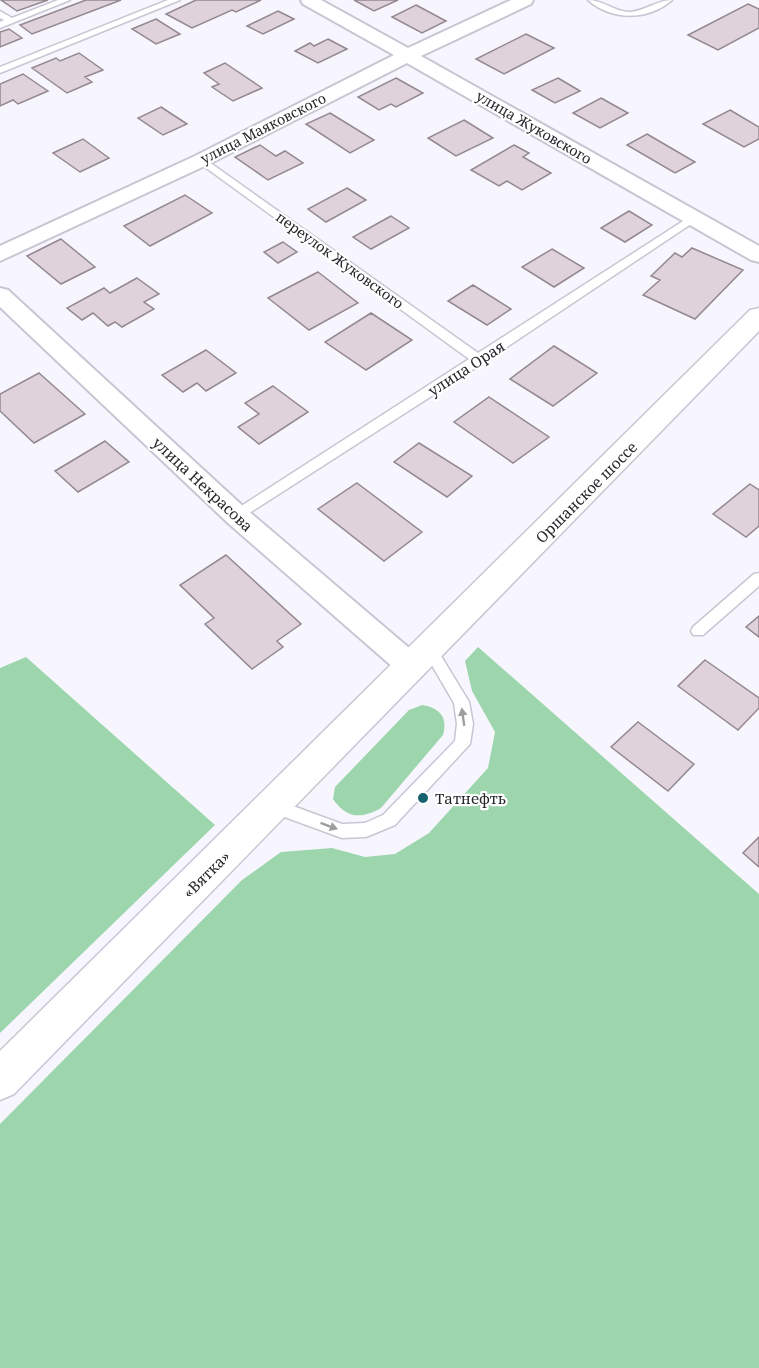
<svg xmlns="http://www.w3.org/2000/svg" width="759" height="1368" font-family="'Noto Serif',serif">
<rect width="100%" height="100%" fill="#f7f6fe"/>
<path fill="#9dd5ad" d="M478,647L759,894V1368H0V1124L242,880L281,852L332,848L365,857L395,854L429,833L488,768L495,732L472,691L465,661Z
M26,657L215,825L0,1033V668Z
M422,705C440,708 448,717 443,735L381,808C361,819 347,819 333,799L335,787L409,710Z"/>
<path fill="#e0d2db" stroke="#948890" stroke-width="1.5" d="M1,0H48L17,11Z
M86,0H121L32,34L20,25Z
M196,0H261L236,12L232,10L192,28L166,14Z
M354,0H398L374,11Z
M748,4L759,9V28L718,50L688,35Z
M416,5L446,21L422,33L392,17Z
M278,11L294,19L263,34L247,26Z
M156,19L180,34L156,44L132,29Z
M9,29L22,38L0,47V32Z
M526,34L554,48L504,74L476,59Z
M328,39L347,49L318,63L295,51L310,43L314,46Z
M79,53L103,70L85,77L92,82L67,93L32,68L56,58L60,61Z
M225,63L262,88L233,101L212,87L219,84L204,73Z
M23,74L48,91L18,104L13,100L0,106V84Z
M396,78L423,93L396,107L391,104L379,110L358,97Z
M558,78L580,91L555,103L532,90Z
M601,98L628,113L600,128L573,113Z
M161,107L187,124L163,135L138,118Z
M730,110L759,127V139L744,147L703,124Z
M330,113L374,140L350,153L306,124Z
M464,120L493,138L456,156L428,138Z
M647,134L695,162L675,173L627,145Z
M83,139L109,158L80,172L53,153Z
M260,145L276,156L285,151L303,163L268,180L235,157Z
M514,145L529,153L523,157L551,173L522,190L507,181L499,186L471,170Z
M347,188L366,200L326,222L308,209Z
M185,195L212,213L150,246L124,226Z
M629,211L652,225L625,242L601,228Z
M391,216L409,228L371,249L353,237Z
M61,239L95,267L61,284L27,256Z
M283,242L297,252L278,263L264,252Z
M692,248L743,270L695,319L643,295L660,280L651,276L675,253L682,257Z
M552,249L584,268L554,287L522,267Z
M318,272L358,303L309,330L268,298Z
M137,278L159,294L144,302L154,309L122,327L115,322L108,326L93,313L82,320L67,308L104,288L110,293Z
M473,285L511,309L487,325L448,301Z
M371,313L412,340L366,370L325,342Z
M554,346L597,373L553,406L510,379Z
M206,350L236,373L206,391L197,383L183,392L162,375Z
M39,373L85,414L34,443L0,411V394Z
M273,386L308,412L259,444L238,427L259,414L245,403Z
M489,397L549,437L513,463L454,422Z
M105,441L129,462L78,492L55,471Z
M419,443L472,476L447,497L394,462Z
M357,483L422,532L384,561L318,509Z
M750,484L759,490V526L746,537L713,514Z
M226,555L301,624L277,641L283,647L252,669L205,624L214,618L180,585Z
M759,616V637L746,627Z
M705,660L759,698V708L738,730L678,686Z
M638,722L694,764L668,791L611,747Z
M759,837V867L743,853Z"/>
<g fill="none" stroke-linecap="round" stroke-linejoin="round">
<defs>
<path id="service" d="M58,0H70L0,28V22L4,20L0,18V11L12,18Z
M168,0H180L0,73V67Z
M588,0C603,0 615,12 630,12C645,11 657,0 672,0C648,21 612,21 588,0Z
M202,157L478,353L691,216L695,215L700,218L483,363L237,521L230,516L232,512L469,359L198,162V158Z
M759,573V586L703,635H693L691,631L693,627L754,574Z
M430,644L435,646L469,702L473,724L470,744L395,825L366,837L342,838L268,811L266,806L268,801L274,799L342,824L365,823L383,815L455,741L457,724L454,703L423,650L425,646Z"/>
<path id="minor" d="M301,0H321L408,48L511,0H533L531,4L421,56L759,246V262L751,260L407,63L209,164L0,261V246L195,156L394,55L303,4Z
M0,288L8,290L246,509L422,659L426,667L422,675L412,679L402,675L228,523L0,307Z"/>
<path id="primary" d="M759,308V331L14,1094L0,1100V1051L750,310Z"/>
</defs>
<use href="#service" stroke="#c8c6d3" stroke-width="3"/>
<use href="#minor" stroke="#c8c6d3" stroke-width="4"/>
<use href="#primary" stroke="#c8c6d3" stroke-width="3"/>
<use href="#service" fill="#fff" fill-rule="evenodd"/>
<use href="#minor" fill="#fff" fill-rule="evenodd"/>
<use href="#primary" fill="#fff" fill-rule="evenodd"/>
</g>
<defs><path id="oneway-solid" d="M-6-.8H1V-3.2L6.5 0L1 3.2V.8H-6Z" transform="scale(1.5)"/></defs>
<g fill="#9e9ea0">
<use href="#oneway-solid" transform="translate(463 717) rotate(-98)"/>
<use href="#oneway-solid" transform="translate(329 826) rotate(20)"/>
</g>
<circle fill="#17626f" stroke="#fff" stroke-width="2" cx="423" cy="798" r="6"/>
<g text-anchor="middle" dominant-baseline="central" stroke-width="4.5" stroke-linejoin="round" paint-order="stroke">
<g font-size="14" fill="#28272c" stroke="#fff">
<text transform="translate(534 127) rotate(30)">улица Жуковского</text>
<text transform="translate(263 128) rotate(-27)">улица Маяковского</text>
<text transform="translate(340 260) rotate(36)">переулок Жуковского</text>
</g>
<g font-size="15" fill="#28272c" stroke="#fff">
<text transform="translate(466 368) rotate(-33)">улица Орая</text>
<text transform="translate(203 484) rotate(43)">улица Некрасова</text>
<text transform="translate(586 492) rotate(-45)">Оршанское шоссе</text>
<text transform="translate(206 874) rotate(-45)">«Вятка»</text>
</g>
<g font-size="15" fill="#28272c" stroke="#fff" text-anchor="start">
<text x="435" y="798">Татнефть</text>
</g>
</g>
</svg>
